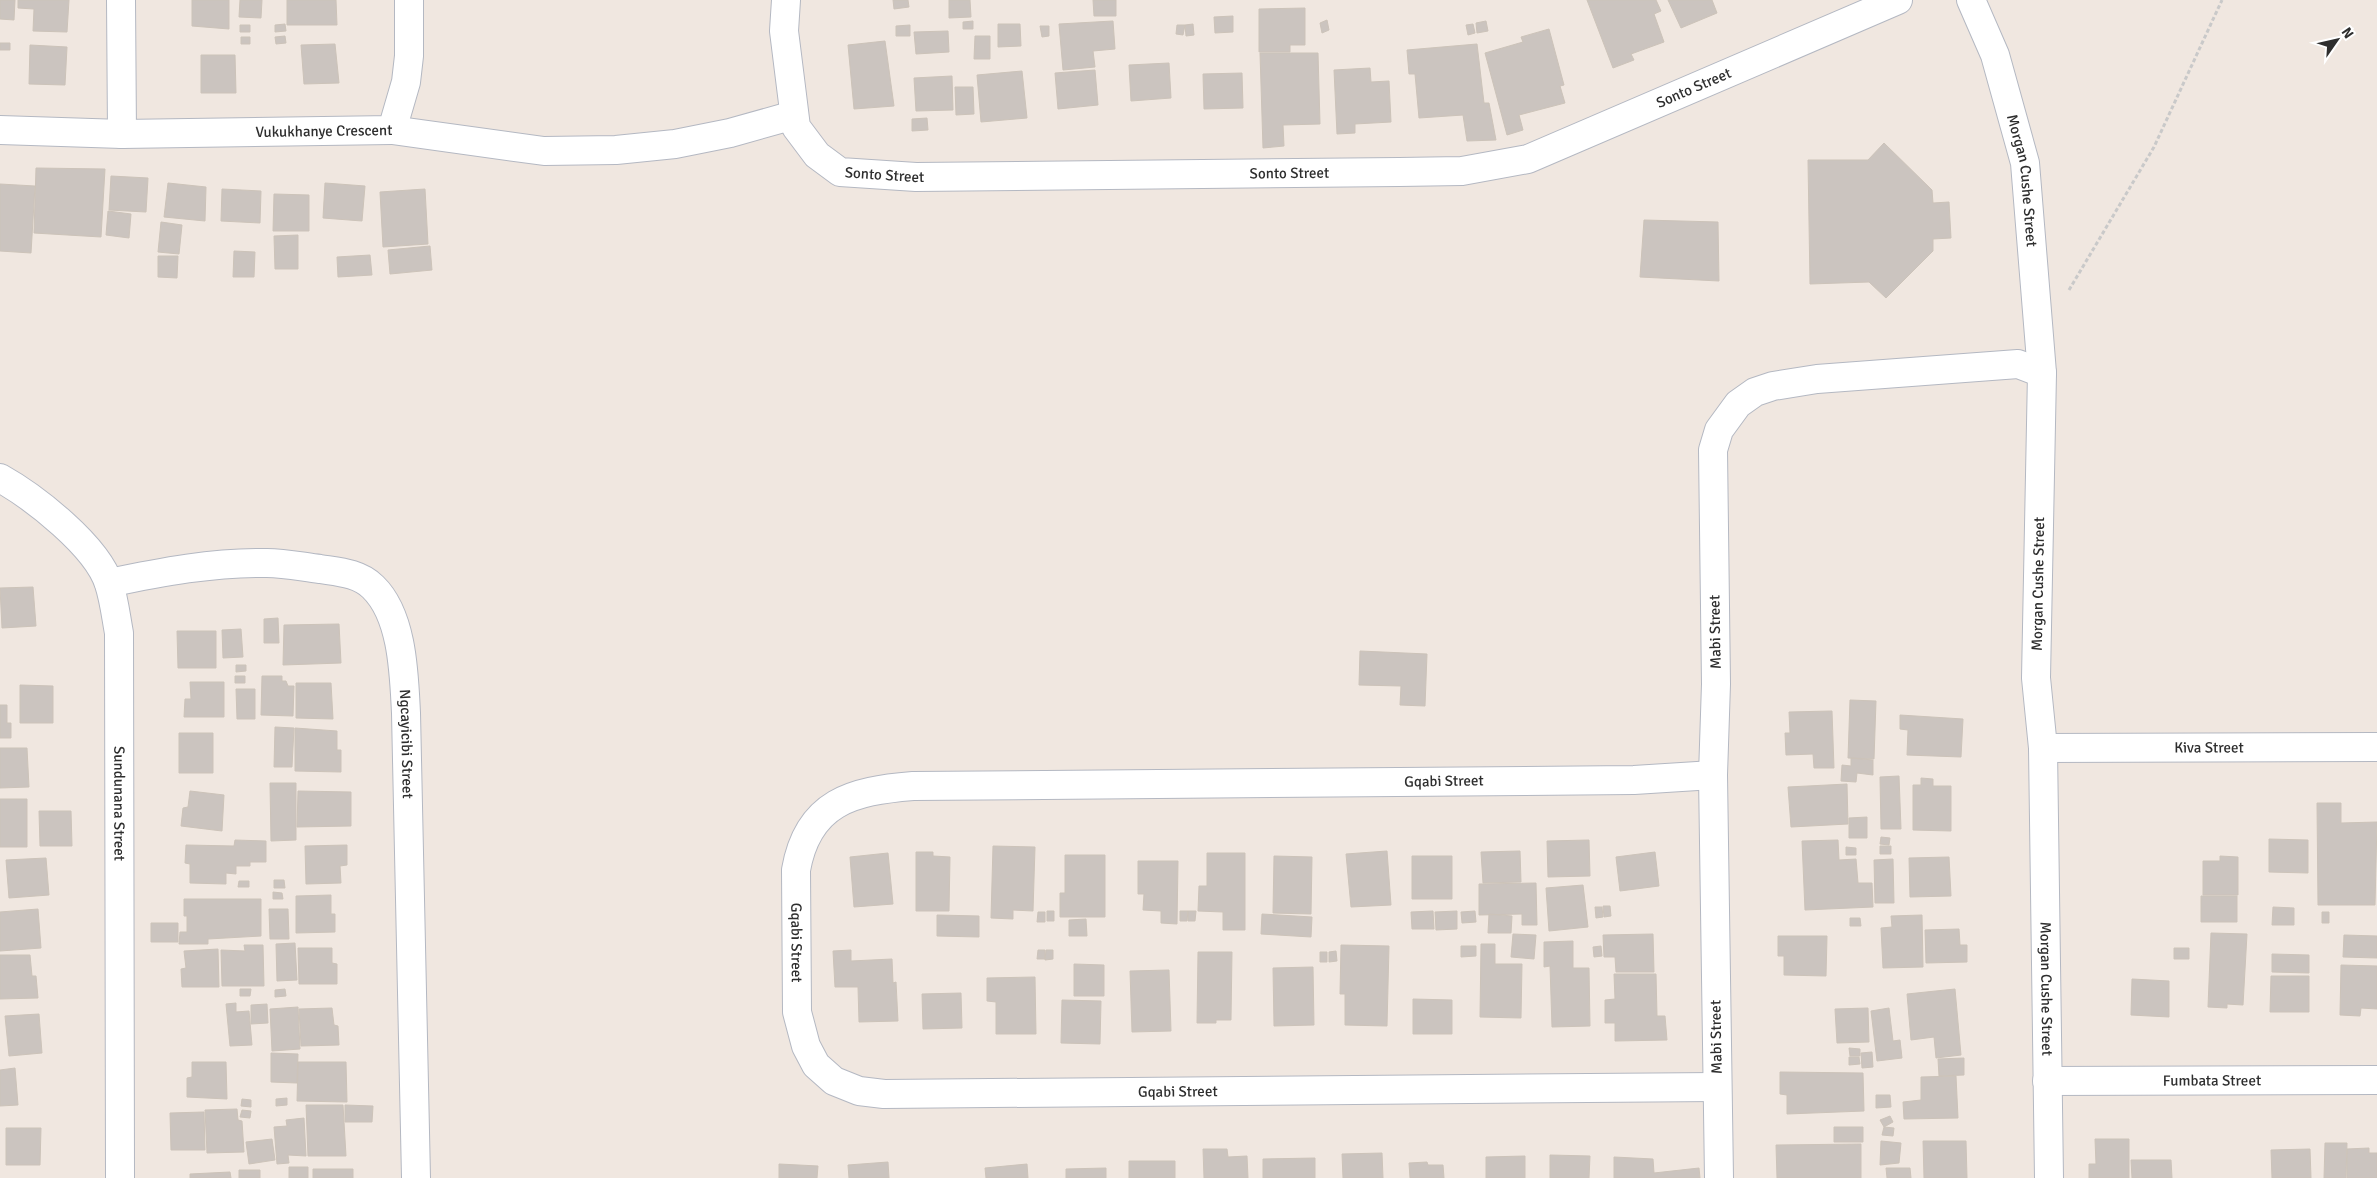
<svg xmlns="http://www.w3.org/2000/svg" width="2377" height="1178" font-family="Signika,sans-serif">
<rect width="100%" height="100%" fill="#f0e7e0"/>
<path fill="#cbc4bf" stroke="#ccc3b9" d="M0,0H15L14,20L0,19Z
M18,0H69L67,32L33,31L34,9L18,8Z
M192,0H229V29L192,26Z
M240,0H262L261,18L239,17Z
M287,0H336L337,25H287Z
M893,0H908L909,7L894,9Z
M949,0H970L971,17L949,18Z
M1093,0H1116V16H1094Z
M1587,0H1656L1661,11L1654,14L1664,42L1631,54L1634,60L1613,68Z
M1668,0H1712L1717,13L1681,28Z
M1305,8V45H1290V52H1259V9Z
M1233,16V32L1215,33L1214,17Z
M1327,20L1329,30L1322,33L1320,23Z
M973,21V29H963V22Z
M1113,21L1115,49L1093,51L1095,67L1063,70L1059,24Z
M1486,21L1488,31L1477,33L1476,23Z
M285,24L286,31L275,32V25Z
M998,24H1020L1021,46L998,47Z
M1193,24L1194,35L1186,36L1185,25Z
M1473,24L1475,33L1468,35L1466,25Z
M240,25H250V32H240Z
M910,25V36H896V26Z
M1177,25H1185L1183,35L1176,34Z
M1040,26H1049V36L1042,37Z
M1549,29L1564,85L1560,86L1565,103L1519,115L1523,130L1507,135L1485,53L1523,42L1521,37Z
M948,31L949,52L916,54L914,32Z
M285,36L286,43L276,44L275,37Z
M975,36H990V59H974Z
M241,37H250V44H241Z
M885,41L894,106L854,109L848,45Z
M0,43H10V50H0Z
M335,44L339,83L304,84L301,45Z
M1477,44L1484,103H1489L1496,140L1467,141L1463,115L1419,118L1415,74H1409L1407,50Z
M30,45L67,47L65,85L29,84Z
M1260,53H1318L1320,124L1283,125L1284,146L1263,148Z
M201,55H235L236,93H201Z
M1169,63L1171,98L1131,101L1129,65Z
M1370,68L1371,82L1389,81L1391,122L1355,124V133L1337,134L1334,70Z
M1095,70L1098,105L1058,109L1055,73Z
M1022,71L1027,118L981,122L977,75Z
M1242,73L1243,108L1204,109L1203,74Z
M952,76L953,110L916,111L914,78Z
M955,87H973L974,114L956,115Z
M927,118L928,130L912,131V119Z
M1884,143L1932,190L1933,203L1949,202L1951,238L1933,239V251L1886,298L1869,282L1810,284L1808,160H1868Z
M36,168L105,169L101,237L34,233Z
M111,176L148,178L146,212L109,210Z
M168,183L206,187L205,221L164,217Z
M325,183L365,186L362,221L323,218Z
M0,184L35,186L31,253L0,251Z
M222,189L261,191L260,223L221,221Z
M425,189L428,244L383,247L380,192Z
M274,194L309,195V231H273Z
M108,211L131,214L129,238L106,235Z
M1644,220L1718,222L1719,281L1640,277Z
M161,222L182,225L179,254L158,252Z
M298,235V269H275L274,236Z
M430,246L432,270L390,274L388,250Z
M234,251L255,252L254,277H233Z
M370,255L372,275L338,277L337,257Z
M158,256H178L177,278L158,277Z
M33,587L36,626L2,628L0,588Z
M278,618L279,643H264V619Z
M339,624L341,663L283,665L284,625Z
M241,629L243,657L223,658L222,630Z
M177,631H216V668H178Z
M1360,651L1427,654L1425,706L1400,705L1401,686L1359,685Z
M236,665H246V671L236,672Z
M235,676H245V683H235Z
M262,676H282V681H286L288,686H294L293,716L261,715Z
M190,682H224V717H184L185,699H191Z
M296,683H331L333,719L296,718Z
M20,685L53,686V723H20Z
M236,689H255V719H237Z
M1850,700L1876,701L1874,759L1848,758Z
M0,705H7V723H11V738H0Z
M1832,711L1834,768H1814L1813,754L1786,755L1785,733H1790L1789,712Z
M1900,715L1963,719L1961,757L1907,755L1908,730L1900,729Z
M275,727L294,728L292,767H274Z
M295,728L337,731V750H341V772L295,771Z
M179,733H213V773H179Z
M0,748H27L29,787L0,788Z
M1851,758L1873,760V775L1857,773L1856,782L1841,781L1842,765L1851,766Z
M1899,776L1901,829H1881L1880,777Z
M1921,778L1933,779V786H1951V831L1913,830V785H1921Z
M270,783H296V840L271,841Z
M1847,784L1848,824L1791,827L1788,787Z
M190,791L224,795L222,831L181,826L183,808L188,807Z
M298,791L351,792V826L297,827Z
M0,799H27V847H0Z
M2317,803H2341V823L2377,822L2375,905H2318Z
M39,811H71L72,846H40Z
M1867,817V838H1849V818Z
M1881,837L1890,838L1889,845L1880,844Z
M2269,839L2308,840V873L2269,872Z
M235,840L266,841V862H250V866H236V874L226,873V884L190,883V864L185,863L186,845L234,846Z
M1589,840L1590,876L1548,877L1547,841Z
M1838,840L1839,860L1856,859L1858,883H1872L1873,907L1805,910L1802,841Z
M347,845V865L340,866L341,883L306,884L305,846Z
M993,846L1035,847L1033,911L1013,910V919L991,918Z
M1880,846H1891V854H1880Z
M1846,847L1856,848V855H1846Z
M1387,851L1391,905L1351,907L1346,854Z
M1520,851L1521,882L1483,883L1481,852Z
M916,852H933V856L950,857L949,911H916Z
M1655,852L1659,886L1620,891L1616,857Z
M888,853L893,904L854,907L850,857Z
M1207,853H1245V930H1223V912L1198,911L1199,886H1207Z
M1065,855H1105V917H1060V893H1065Z
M1274,856L1312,857L1311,914L1273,913Z
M1412,856H1452V899H1412Z
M2220,856L2238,857V895H2203V861H2220Z
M1949,857L1951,896L1910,897L1909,858Z
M46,858L49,895L9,898L6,860Z
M1893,859L1894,903H1875L1874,860Z
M1138,861H1178L1177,924L1161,923V911L1143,910L1144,894H1138Z
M274,880H284L285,888H274Z
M239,881H249V887H238Z
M1536,883L1537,925H1522V914L1479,915V884Z
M1583,885L1588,927L1549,931L1546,888Z
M273,892L282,893L283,899H273Z
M331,895V914H335V932L296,933V896Z
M2201,896H2237V922H2201Z
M184,899H261V936L208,939V944H179L180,932H187V916H184Z
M1603,906H1610L1611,916L1604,917Z
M1595,907H1602L1603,917L1596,918Z
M2273,907L2294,908V925H2272Z
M38,909L41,948L0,951V912Z
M269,909H288L289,939H270Z
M1047,911H1054V921H1047Z
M1180,911H1188L1187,921H1180Z
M1188,911H1196L1195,921H1188Z
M1433,911L1434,929H1412L1411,912Z
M1457,911V929L1436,930L1435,912Z
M1475,911L1476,922L1462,923L1461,912Z
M1038,912H1045V922H1037Z
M2322,912H2329V923H2322Z
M1262,914L1312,917L1311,937L1261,934Z
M1489,914L1512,916L1511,933H1488Z
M937,915L979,916V937L937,936Z
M1922,915L1923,967L1883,968L1881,928L1892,927L1891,916Z
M1850,918H1860L1861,926H1850Z
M1086,919L1087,936H1069V920Z
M151,923H178V942H151Z
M1959,929L1960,945H1967V962L1926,963L1925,930Z
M2211,933L2247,934L2243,1005L2227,1004V1008L2208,1007Z
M1513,934L1536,935L1534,959L1511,957Z
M1653,934L1654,972H1616L1615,957H1604L1603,935Z
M2344,935L2377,936V958L2343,957Z
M1778,936H1827L1826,976L1784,975V956H1778Z
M1573,941V968H1589L1590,1026L1552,1027L1550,966L1544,967V942Z
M295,943L297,980L277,981L276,944Z
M1481,944H1495V964H1522L1521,1018L1480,1017Z
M244,945H263L264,986H222L221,950L245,951Z
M1341,945L1389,946L1387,1026L1345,1025V994H1340Z
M1461,946H1476V956L1461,957Z
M1601,946L1602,956L1594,957L1593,947Z
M298,948H332V963L337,964V984H299Z
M2174,948H2189V959H2174Z
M218,949L219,987H182L181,969L186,968L184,951Z
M851,950V961L892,959L893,983L896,982L898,1021L859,1022L858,987H835L833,951Z
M1038,950H1045V959H1037Z
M1046,950H1053V959L1045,960Z
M1336,951L1337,961L1329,962V952Z
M1198,952H1232L1231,1020H1216V1023H1197Z
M1320,952H1327V962H1320Z
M2272,954L2309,955V973L2272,972Z
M0,955H30L32,976H36L38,998L0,999Z
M1074,964L1104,965V996H1074Z
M2341,965L2377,966V1009L2361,1008L2360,1016L2340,1015Z
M1313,967L1314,1025L1274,1026L1273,968Z
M1169,970L1171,1031L1132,1032L1130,971Z
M1614,974H1656L1657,1016H1665L1667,1040L1615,1041V1023H1605V1000L1615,999Z
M2271,976H2309V1012H2270Z
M1035,977L1036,1034H996V1002L987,1001V978Z
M2132,979L2169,981V1017L2131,1015Z
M240,989H251L250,996H240Z
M285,989L286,996L275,997V990Z
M1955,989L1961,1055L1936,1058L1934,1037L1911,1040L1907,994Z
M961,993L962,1028L923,1029L922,994Z
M1413,999L1452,1000V1034H1413Z
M1062,1000L1101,1001L1100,1044L1061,1043Z
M236,1003V1012L249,1011L252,1045L230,1046L226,1004Z
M267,1004L268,1023L251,1024V1005Z
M298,1007L300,1049L272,1051L270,1009Z
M332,1008L334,1025L338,1026L339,1045L301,1046L299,1009Z
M1868,1008L1869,1042L1837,1043L1835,1009Z
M1889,1008L1893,1041L1900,1040L1902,1058L1877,1061L1871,1011Z
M39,1014L42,1053L9,1056L5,1016Z
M1849,1048L1860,1049V1056H1850Z
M1872,1052L1873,1067L1862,1068L1861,1053Z
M271,1053L298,1054L297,1083L271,1082Z
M1849,1057H1859L1860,1064L1849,1065Z
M1964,1058V1075L1939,1076L1938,1059Z
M192,1062H226L227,1099L187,1097V1078L192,1077Z
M298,1062H346L347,1102L297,1101Z
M15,1068L18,1105L0,1106V1070Z
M1780,1072L1863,1073L1864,1111L1787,1114V1095L1780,1094Z
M1956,1076L1958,1118L1904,1119L1903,1102L1921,1100V1077Z
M1876,1095H1890L1891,1107L1876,1108Z
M287,1098V1105L276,1106V1099Z
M242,1099L251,1100V1107L241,1106Z
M306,1105H343L346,1156H308Z
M345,1105L373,1106L372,1122H345Z
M237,1109L238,1120L242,1121L244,1152L207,1153L205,1110Z
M242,1110L251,1111L250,1118L240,1117Z
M204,1112L205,1150H171L170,1113Z
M1890,1116L1893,1122L1884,1127L1880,1120Z
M304,1118L306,1156L288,1155L289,1163L277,1164L274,1127L287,1126L286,1120Z
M1834,1127H1863V1142H1834Z
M1884,1127L1894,1128L1893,1136L1882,1135Z
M6,1128H41L40,1165H6Z
M272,1139L275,1160L249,1164L246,1142Z
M2095,1139H2129V1178H2089V1164H2096Z
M1881,1141L1901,1143L1899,1163L1880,1165Z
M1923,1141H1966L1967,1178H1924Z
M2325,1143H2347L2346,1178H2324Z
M1861,1144V1178H1777L1776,1145Z
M2369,1148V1153H2377V1178H2347V1149Z
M1203,1149H1227L1228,1157L1247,1156L1248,1178H1204Z
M2310,1149L2311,1178H2272L2271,1150Z
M1382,1153L1383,1178H1343L1342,1154Z
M1550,1155L1590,1156L1589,1178H1550Z
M1525,1156V1178H1486V1157Z
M1614,1157L1653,1159L1654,1173L1699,1168L1700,1178H1614Z
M1315,1158V1178H1263V1159Z
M2131,1160H2171L2172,1178H2132Z
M1129,1161H1175V1178H1129Z
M888,1162L889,1178H849L848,1165Z
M1427,1162L1428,1165H1443L1444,1178H1410L1409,1163Z
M779,1164L818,1166L817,1178H779Z
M1027,1164L1028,1178H986L985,1168Z
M289,1167H308V1178H289Z
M1106,1168V1178H1066V1169Z
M1886,1168H1910L1911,1178H1887Z
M313,1169H353V1178H313Z
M239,1170H260V1178H239Z
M230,1172L231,1178H190V1174Z"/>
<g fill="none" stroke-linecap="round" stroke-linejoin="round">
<defs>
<g id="minor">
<path d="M121,0L122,134"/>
<path id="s1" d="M786,0L784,31L796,127L817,155L840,172L916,177L1399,172L1462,171L1528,159L1898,0"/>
<path id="s2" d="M1971,0L1995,55L2025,163L2042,373L2036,678L2043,748L2049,1178"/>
<path id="s3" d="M0,130L122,134L392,130L406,82L409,56V0"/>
<path d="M392,130L544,151L616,150L675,144L730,133L794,115"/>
<path id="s4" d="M0,478C34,497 97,546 109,584C114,599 116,617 119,633L120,1178"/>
<path id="s5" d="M109,583C161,572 214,562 267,563C285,563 303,567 320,569C339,572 359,573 373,587C403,616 404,675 406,713L416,1178"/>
<path id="s6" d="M2043,748L2377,747"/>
<path id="s7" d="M1713,775L1634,780L913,786C852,791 808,802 796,870L797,1012L806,1046L816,1065L834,1081L859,1091L884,1094L1717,1087"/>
<path id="s8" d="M2047,1081L2377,1080"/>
<path d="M1719,1178L1713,775L1716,684L1713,450L1719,430L1738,404L1755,392L1773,386L1817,379L2018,364L2042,373"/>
</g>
</defs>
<use href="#minor" stroke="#b4b8c2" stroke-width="30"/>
<path stroke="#c9c9c9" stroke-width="3" stroke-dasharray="4 2.5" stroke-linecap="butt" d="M2069,290L2154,147L2222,0"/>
<use href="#minor" stroke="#fff" stroke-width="28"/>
</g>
<g text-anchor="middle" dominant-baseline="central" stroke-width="4.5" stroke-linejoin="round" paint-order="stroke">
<g font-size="15" fill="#2e2e2e" stroke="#fff">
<text stroke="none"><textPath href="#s1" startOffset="1061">Sonto Street</textPath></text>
<text stroke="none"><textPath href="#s3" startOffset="324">Vukukhanye Crescent</textPath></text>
<text stroke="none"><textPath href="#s1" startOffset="641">Sonto Street</textPath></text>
<text stroke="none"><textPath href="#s1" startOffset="236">Sonto Street</textPath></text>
<text stroke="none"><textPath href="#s2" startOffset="189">Morgan Cushe Street</textPath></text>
<text transform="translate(2038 584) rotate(-89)">Morgan Cushe Street</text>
<text transform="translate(1715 632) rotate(-91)">Mabi Street</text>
<text stroke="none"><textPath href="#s5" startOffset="434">Ngcayicibi Street</textPath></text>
<text stroke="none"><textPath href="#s6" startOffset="166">Kiva Street</textPath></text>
<text transform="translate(1444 781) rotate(-1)">Gqabi Street</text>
<text stroke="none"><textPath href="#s4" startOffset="375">Sundunana Street</textPath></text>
<text stroke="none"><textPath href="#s7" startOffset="1032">Gqabi Street</textPath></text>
<text stroke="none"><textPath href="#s2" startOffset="999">Morgan Cushe Street</textPath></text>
<text transform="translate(1716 1037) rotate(-91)">Mabi Street</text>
<text stroke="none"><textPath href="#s8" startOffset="165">Fumbata Street</textPath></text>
<text stroke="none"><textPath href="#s7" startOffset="1528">Gqabi Street</textPath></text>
</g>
</g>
<g transform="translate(2337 40) rotate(56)" stroke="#ffffff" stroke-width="4" paint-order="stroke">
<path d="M0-4L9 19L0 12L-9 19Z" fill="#2e2e2e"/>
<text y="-8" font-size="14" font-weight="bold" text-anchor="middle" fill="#2e2e2e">N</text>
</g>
</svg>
